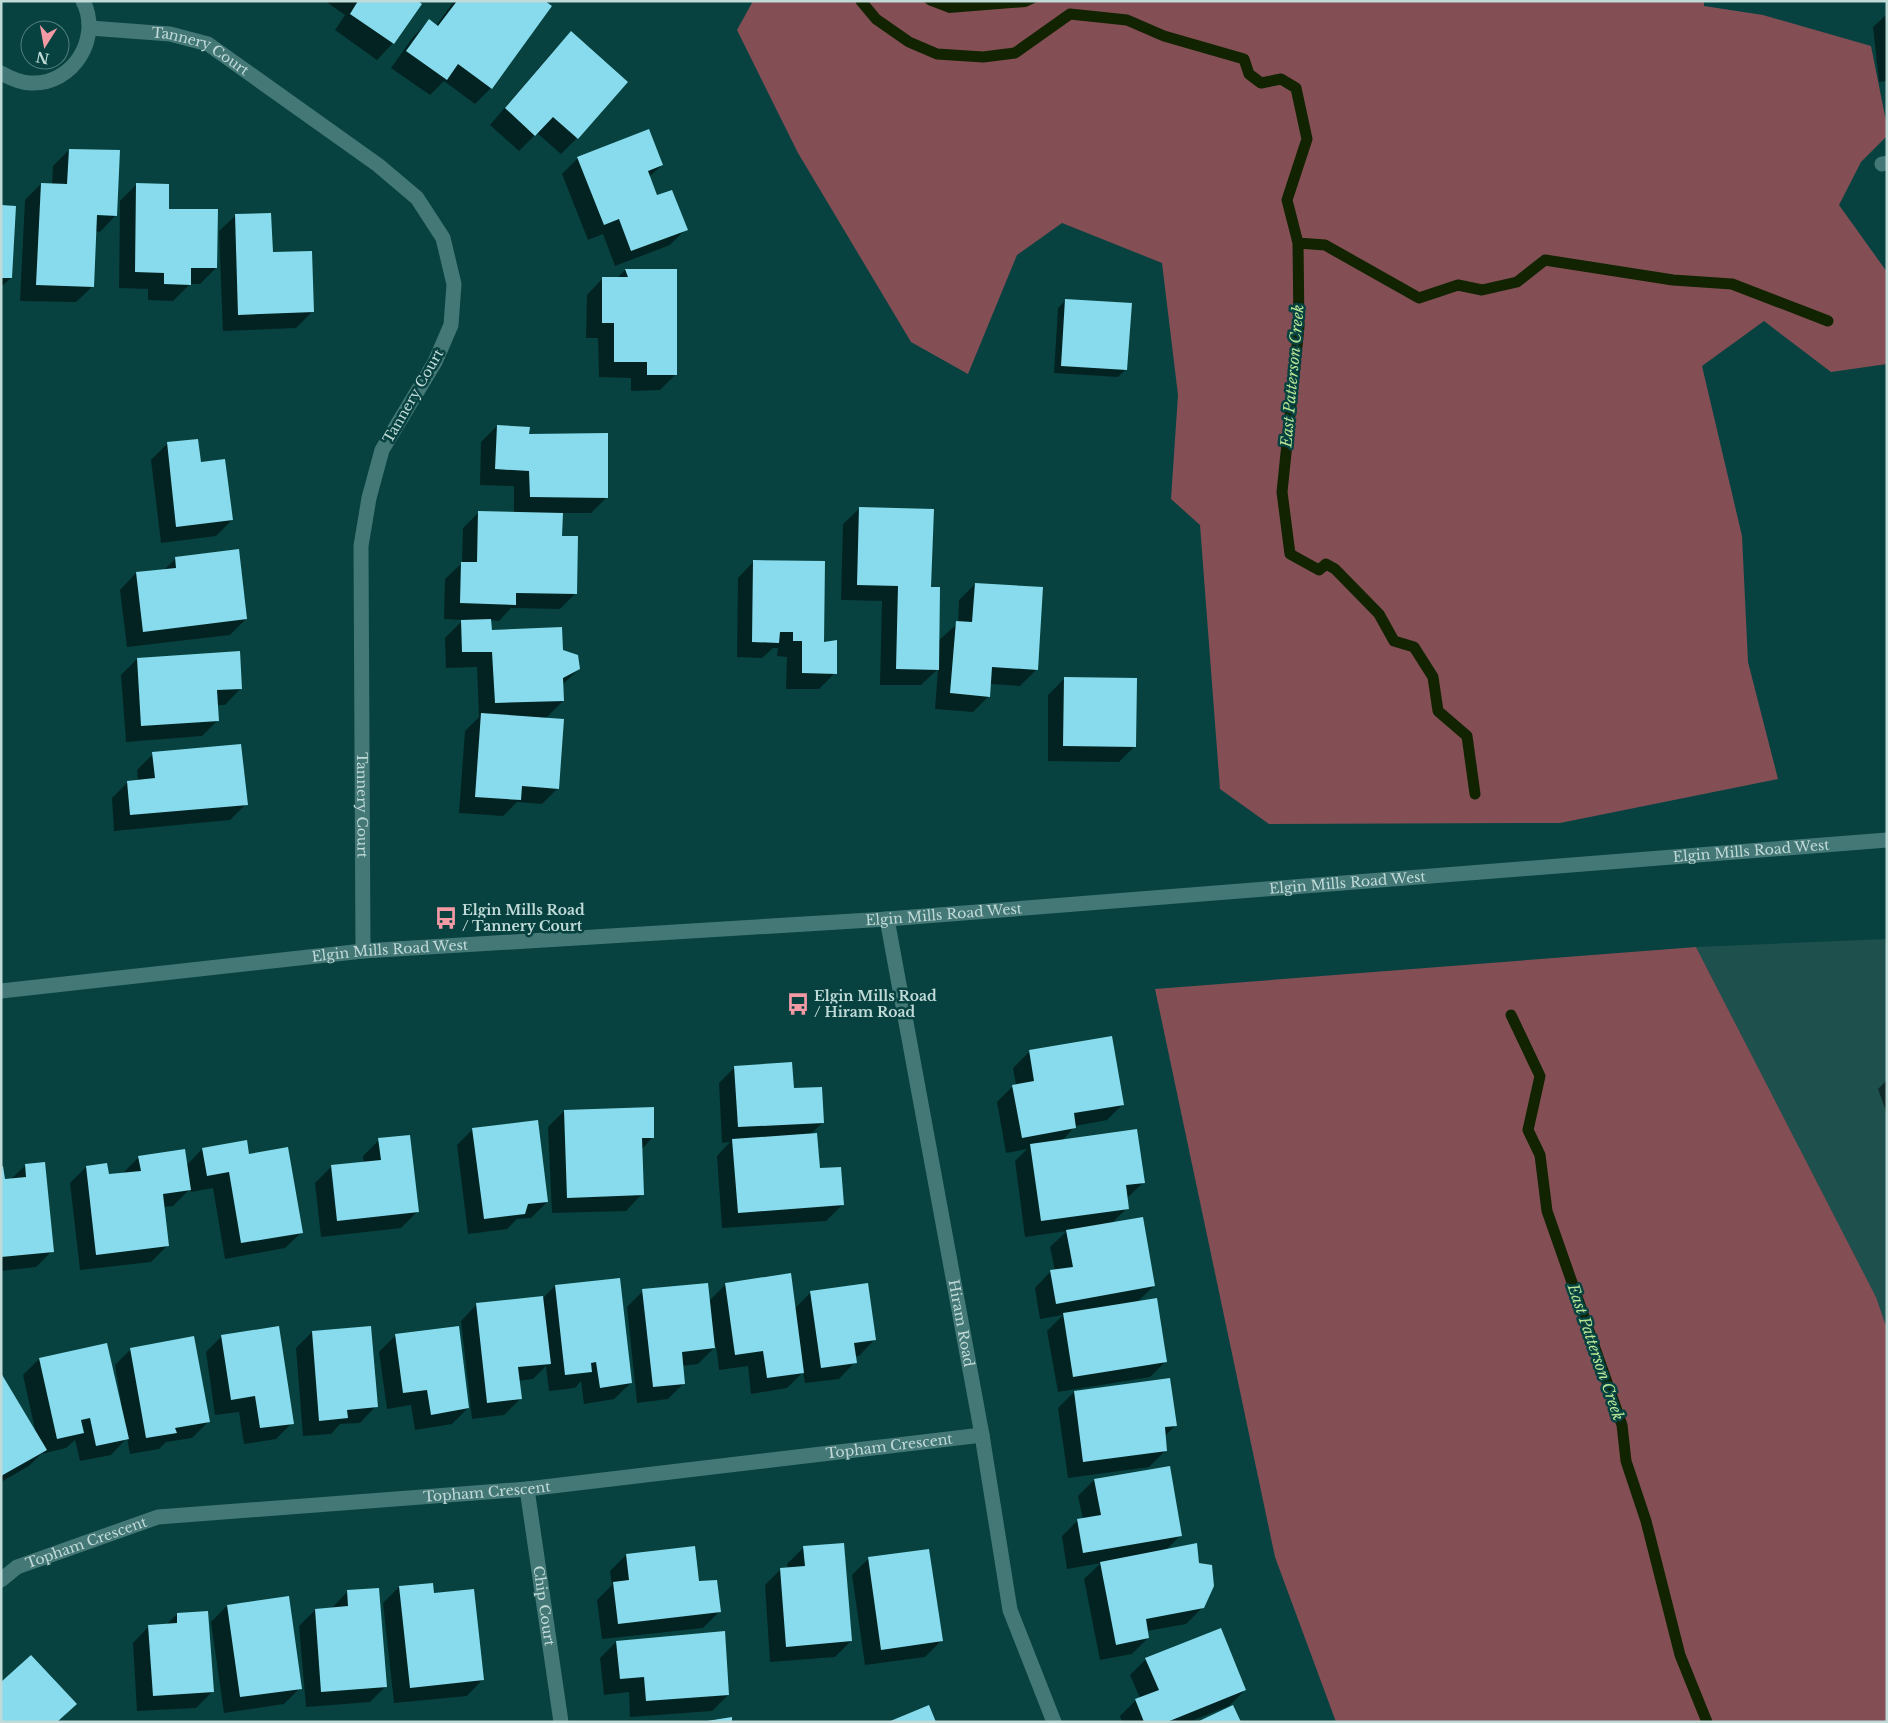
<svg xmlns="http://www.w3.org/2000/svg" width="1888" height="1723" font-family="'Libre Baskerville',serif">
<rect width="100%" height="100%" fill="#074240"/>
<path fill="#1e504e" d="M1887,939V1329L1876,1297L1696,947Z"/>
<path fill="#834f55" d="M753,1H1704V6L1763,15L1871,46L1887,126V136L1861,162L1839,205L1887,272V364L1831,372L1764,321L1702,366L1742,536L1748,662L1778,779L1560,823L1269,824L1220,789L1200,525L1171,499L1178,395L1162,263L1062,223L1017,255L968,374L911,342L798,153L737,30Z
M1696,947L1876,1297L1887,1329V1722H1336L1275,1557L1155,989Z"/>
<path fill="#112300" d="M923,1H1039L1026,7L949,13L928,5Z"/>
<path fill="#0007" d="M325,1H416L393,43L377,60L335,30L345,15Z
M454,1H543L491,88L475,104L444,81L430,95L391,68L413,37L429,21L436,26Z
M1887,14V81L1879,82L1873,27Z
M571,33L577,138L561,154L537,133L519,151L490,125L555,49Z
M69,150L116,215L100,232L95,231L93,286L76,302L20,301L25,200L41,184L52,185L53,166Z
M578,158L662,165L649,177L657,197L686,229L670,245L615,266L603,234L588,240L562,174Z
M136,185L167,210L216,268L200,284H190L173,301L148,300V289L119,288L120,201Z
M1,206L11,278L1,287Z
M236,215L312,312L296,328L223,331L219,231Z
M625,270L676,271V374L660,390L631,391V378L599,377L598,338H586L587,295L603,278H617Z
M1066,300L1126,369L1118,377L1054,373L1058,308Z
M497,426L528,435L607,497L591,513H561V537L576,593L560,609L511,608L499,621L490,620L491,631L561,651L579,669L562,685L563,701L545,719L558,788L542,804L517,802L503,816L459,813L465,731L479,717L477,667L446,668L445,638L463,620L444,619L445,579L462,563L463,528L479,512L514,513V486L480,485L481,442Z
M167,444L200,464L232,520L216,536L161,543L151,460Z
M860,508L930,588L938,641L958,623L959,600L975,584L1036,670L1020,686L990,684L989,696L973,712L935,709L938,669L921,685H880L882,601L841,600L843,524Z
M176,558L246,619L230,635L127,647L120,590L136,573L164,570Z
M754,561L823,643L835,673L819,689H786L787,657L777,656L778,648H773L762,658L737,657L738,578Z
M137,659L241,688L225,705H217L218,720L202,736L126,742L121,675Z
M1064,679L1135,746L1119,762L1048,761V695Z
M153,754L246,804L230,820L114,831L112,798L128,782L138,781L137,770Z
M1029,1052L1123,1104L1107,1120L1075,1126L1062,1141L1144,1182L1127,1198V1208L1112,1223L1154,1286L1137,1302L1166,1361L1150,1377L1058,1392L1047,1331L1063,1315L1040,1319L1035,1288L1051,1271H1055L1050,1247L1067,1231L1025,1237L1015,1161L1027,1149L1006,1153L997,1102L1013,1086L1016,1085L1013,1068Z
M735,1067L823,1122L811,1134L819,1169L842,1205L826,1221L722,1228L717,1156L730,1142L722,1143L719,1083Z
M1886,1081H1887V1114L1878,1089Z
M564,1111L653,1137L641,1150L642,1194L626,1211L552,1213L548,1127Z
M473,1129L547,1202L531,1218L517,1219L507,1229L468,1234L457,1145Z
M379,1140L417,1212L401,1228L321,1237L315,1183L331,1167L364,1163L363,1156Z
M202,1149L248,1155L302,1232L285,1248L225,1259L213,1188L191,1192L190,1189L173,1206L163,1207L167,1246L151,1262L80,1270L70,1183L86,1167L108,1176L123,1173L139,1157L186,1166Z
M26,1165L52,1251L36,1267L1,1271V1168L4,1180L11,1179Z
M726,1284L795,1308L810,1293L875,1339L859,1356H854L855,1362L839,1379L805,1383L803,1372L787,1388L751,1394L748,1366L719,1370L716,1346L698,1364L682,1366L684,1383L668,1399L637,1403L627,1307L643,1291L709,1301Z
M555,1286L631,1383L614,1399L584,1404L581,1381L575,1388L549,1391L546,1366L533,1379L518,1381L520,1399L504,1415L472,1419L461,1321L477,1304L542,1299Z
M312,1332L376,1406L360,1423L340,1424L331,1434L303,1436L296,1348Z
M396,1335L468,1408L452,1424L415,1430L411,1405L387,1409L379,1352Z
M222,1336L292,1423L276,1439L244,1444L239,1412L215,1415L206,1352Z
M131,1349L208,1422L192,1438L166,1442L159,1449L130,1454L127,1438L111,1455L80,1461L75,1440L66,1448L41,1454L29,1466L1,1482V1375L36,1434L23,1375L39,1359L119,1402H121L115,1365Z
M1075,1391L1176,1425L1164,1437L1165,1451L1149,1467L1068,1478L1058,1408Z
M1094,1480L1181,1535L1166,1550L1203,1607L1186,1624L1147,1631L1148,1638L1132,1654L1100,1660L1084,1579L1101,1563L1067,1569L1062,1536L1078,1520L1083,1519L1078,1496Z
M804,1547L851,1641L835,1657L770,1662L765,1585L781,1569H788L787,1564Z
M928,1550L941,1641L925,1657L865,1665L852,1575L868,1559Z
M626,1555L698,1583L719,1612L703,1628L602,1639L597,1600L612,1585L610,1571Z
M399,1587L433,1594L483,1679L467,1696L394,1703L383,1603Z
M348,1591L386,1686L370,1702L306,1707L299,1626L315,1610L331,1609Z
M287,1598L300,1688L284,1704L224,1713L211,1622L227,1606Z
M177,1614L212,1692L196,1708L137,1711L133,1643L149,1626L166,1625Z
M616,1642L728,1695L712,1711L630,1717L629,1692L604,1695L600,1658Z
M1146,1659L1245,1690L1229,1706L1189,1722H1122L1120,1716L1136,1700L1140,1698L1130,1675Z"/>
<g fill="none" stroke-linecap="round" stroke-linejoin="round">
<path stroke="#112300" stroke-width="11" d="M861,1L876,19L909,42L937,54L983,57L1015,53L1070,14L1127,20L1164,36L1244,59L1249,74L1261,83L1281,79L1296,88L1307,139L1287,200L1298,243L1299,327L1282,492L1290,554L1319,570L1326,564L1335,569L1379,614L1394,641L1414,647L1433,677L1438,711L1467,736L1475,794
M1298,243L1325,245L1419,298L1458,285L1482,290L1517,282L1545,260L1673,280L1732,284L1828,321
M1511,1015L1540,1076L1528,1130L1540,1155L1547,1211L1622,1425L1626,1461L1646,1521L1680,1655L1707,1722"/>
</g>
<path fill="#87dbec" d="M358,1H418L422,4L394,44L350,14Z
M457,1H545L552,6L492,89L458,64L447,80L406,51L429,19L438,26Z
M571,31L628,82L578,139L553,117L535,136L505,108Z
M649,129L663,165L648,171L657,195L672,190L688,230L631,251L619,219L604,225L577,157Z
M69,149L120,150L117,216L97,215L94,287L36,285L41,183L67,184Z
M136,183L169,184V209H218L217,268H191V285L164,284V273L135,272Z
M1,205L16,206L12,278H1Z
M271,213L273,252L312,251L314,312L238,315L235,214Z
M625,269H677V375H647V362H614V323H602V277H628Z
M1065,299L1132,303L1127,370L1061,366Z
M497,425L530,427L529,434L608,433V498L530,497L529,471L495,469Z
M198,439L201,462L225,459L233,520L176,527L167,442Z
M859,507L934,509L931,587H940L939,670L896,669L898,586L857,585Z
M478,511L563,513L562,536H578L577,594L516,593V605L460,603L461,562H477Z
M239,549L247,619L143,632L136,572L176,568L175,557Z
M753,560L825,561L824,642L837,640V674L802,673V641H793V632H780L779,643L752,642Z
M975,583L1043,587L1038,670L992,667L990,697L950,693L956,621L972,622Z
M491,619L492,630L562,627L563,650L578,655L580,669L563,678L564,701L495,703L492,652H462L461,620Z
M240,651L242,689L217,690L219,721L141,726L137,658Z
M1064,677L1137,678L1136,747L1063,746Z
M481,713L564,719L559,789L522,786L521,800L475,797Z
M241,744L248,805L130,815L127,781L155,778L152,752Z
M1112,1036L1124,1105L1074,1113L1076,1128L1022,1138L1012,1085L1034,1081L1029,1050Z
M792,1062L794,1088L822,1087L824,1123L738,1127L734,1066Z
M654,1107V1138H642L644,1195L567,1198L564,1110Z
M538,1120L548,1202L528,1204L525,1214L484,1219L472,1128Z
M1137,1129L1145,1183L1126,1185L1129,1209L1041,1221L1030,1144Z
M817,1133L820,1168L841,1167L844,1205L738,1213L732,1139Z
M410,1135L419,1212L337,1221L331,1165L381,1160L378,1138Z
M247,1140L249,1154L288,1147L303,1233L241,1243L229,1172L207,1176L202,1148Z
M185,1149L191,1190L163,1194L169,1246L96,1255L86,1166L107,1163L109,1174L141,1171L138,1156Z
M45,1162L54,1252L1,1257V1167L3,1166L5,1179L26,1177L25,1164Z
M1143,1217L1155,1286L1056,1304L1050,1270L1073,1267L1066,1230Z
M791,1273L804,1373L767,1378L763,1351L735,1355L725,1283Z
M620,1278L632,1383L600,1388L596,1362L591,1363L592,1372L565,1375L555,1285Z
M708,1283L715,1348L682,1352L685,1384L653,1387L642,1289Z
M868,1283L876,1340L854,1343L857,1363L821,1368L810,1291Z
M543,1296L551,1364L518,1367L522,1399L487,1403L476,1303Z
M1157,1298L1167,1362L1073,1377L1063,1313Z
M279,1326L294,1424L260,1428L255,1396L231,1400L221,1335Z
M371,1326L378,1407L347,1410L348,1418L319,1421L312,1331Z
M459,1326L469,1408L431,1415L427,1390L403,1393L395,1334Z
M194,1336L210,1422L175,1428L177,1433L146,1438L130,1348Z
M107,1343L129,1439L96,1446L90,1418L81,1420L84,1433L57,1439L39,1358Z
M1,1373L47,1450L1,1476Z
M1170,1378L1177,1426L1165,1427L1167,1451L1083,1462L1074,1391Z
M1170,1466L1182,1536L1083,1553L1077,1519L1101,1515L1094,1479Z
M844,1543L852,1641L786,1647L780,1568L805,1566L803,1546Z
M1197,1543L1199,1563L1212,1565L1214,1586L1204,1608L1146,1619L1149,1638L1116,1645L1100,1562Z
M695,1546L699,1581L717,1580L721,1612L618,1624L613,1582L629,1580L626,1554Z
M929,1549L943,1641L881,1650L868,1557Z
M433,1583L434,1593L474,1589L484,1680L410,1688L399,1586Z
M379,1588L387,1687L321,1692L315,1609L348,1606L347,1590Z
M289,1596L302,1689L240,1697L227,1605Z
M208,1611L214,1692L153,1696L148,1625L177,1623V1613Z
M1221,1628L1246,1690L1167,1722H1144L1135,1699L1159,1690L1145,1658Z
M725,1631L729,1695L646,1701L644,1677L620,1679L616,1641Z
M31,1655L77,1704L57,1722H1V1682Z
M929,1705L936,1722H888Z
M1233,1705L1241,1722H1197Z
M732,1717V1722H707V1721Z"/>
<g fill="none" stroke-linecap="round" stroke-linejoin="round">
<path stroke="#447876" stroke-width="15" d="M1882,164L1887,163"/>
<g stroke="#447876" stroke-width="15">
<path id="s1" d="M90,28L170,34L208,44L378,165L417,198L443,238L454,284L451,325L435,362L382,450L369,498L361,546L363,951"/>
<path d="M1,73C10,78 20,83 31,83C73,85 102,38 83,1"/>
<path id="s2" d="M887,919L982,1435L1010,1610L1054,1722"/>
<path id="s3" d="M527,1489L561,1722"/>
<path id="s4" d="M1,1580L17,1567L158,1517L527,1489L982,1435"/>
</g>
<path stroke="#447876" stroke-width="15" id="s5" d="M1,991L363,951L887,919L1887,840"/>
</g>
<defs>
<symbol id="bus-bare" viewBox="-9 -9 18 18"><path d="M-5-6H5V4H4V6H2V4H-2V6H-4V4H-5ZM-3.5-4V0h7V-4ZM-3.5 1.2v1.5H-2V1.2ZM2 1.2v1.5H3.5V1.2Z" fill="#f49aa5" stroke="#074240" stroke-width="2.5" paint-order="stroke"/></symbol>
</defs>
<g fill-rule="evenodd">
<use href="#bus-bare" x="430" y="902" width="32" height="32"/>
<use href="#bus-bare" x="782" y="988" width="32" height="32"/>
</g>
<g text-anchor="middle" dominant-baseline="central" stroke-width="5" stroke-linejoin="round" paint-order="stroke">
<g font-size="14" fill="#c0dad8" stroke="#074240">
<text stroke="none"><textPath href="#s1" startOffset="115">Tannery Court</textPath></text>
<text transform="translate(413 396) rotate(-60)">Tannery Court</text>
<text stroke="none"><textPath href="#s1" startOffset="1016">Tannery Court</textPath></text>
<text stroke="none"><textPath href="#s5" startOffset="1756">Elgin Mills Road West</textPath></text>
<text stroke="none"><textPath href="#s5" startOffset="1351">Elgin Mills Road West</textPath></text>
<text stroke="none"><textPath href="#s5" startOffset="946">Elgin Mills Road West</textPath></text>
<text stroke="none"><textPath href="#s5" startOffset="391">Elgin Mills Road West</textPath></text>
<text stroke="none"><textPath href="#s2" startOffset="411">Hiram Road</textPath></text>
<text stroke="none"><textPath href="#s4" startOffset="905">Topham Crescent</textPath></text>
<text stroke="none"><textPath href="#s4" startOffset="500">Topham Crescent</textPath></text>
<text stroke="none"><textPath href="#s4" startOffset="94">Topham Crescent</textPath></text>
<text stroke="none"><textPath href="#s3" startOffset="118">Chip Court</textPath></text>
</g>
<g font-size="14" font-weight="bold" fill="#c0dad8" stroke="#074240" text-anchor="start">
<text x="462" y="910">Elgin Mills Road<tspan x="462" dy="16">/ Tannery Court</tspan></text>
<text x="814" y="996">Elgin Mills Road<tspan x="814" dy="16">/ Hiram Road</tspan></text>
</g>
<g font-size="15" font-style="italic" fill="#b9e595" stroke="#074240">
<text transform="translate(1292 376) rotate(-85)">East Patterson Creek</text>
<text transform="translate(1596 1352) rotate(71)">East Patterson Creek</text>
</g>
</g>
<rect width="1888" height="1723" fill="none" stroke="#c0dad8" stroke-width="5"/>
<g transform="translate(45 45) rotate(191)"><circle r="24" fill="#074240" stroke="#517f7d"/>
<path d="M0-4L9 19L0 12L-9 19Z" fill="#f49aa5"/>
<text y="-8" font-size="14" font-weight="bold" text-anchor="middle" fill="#c0dad8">N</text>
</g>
</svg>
